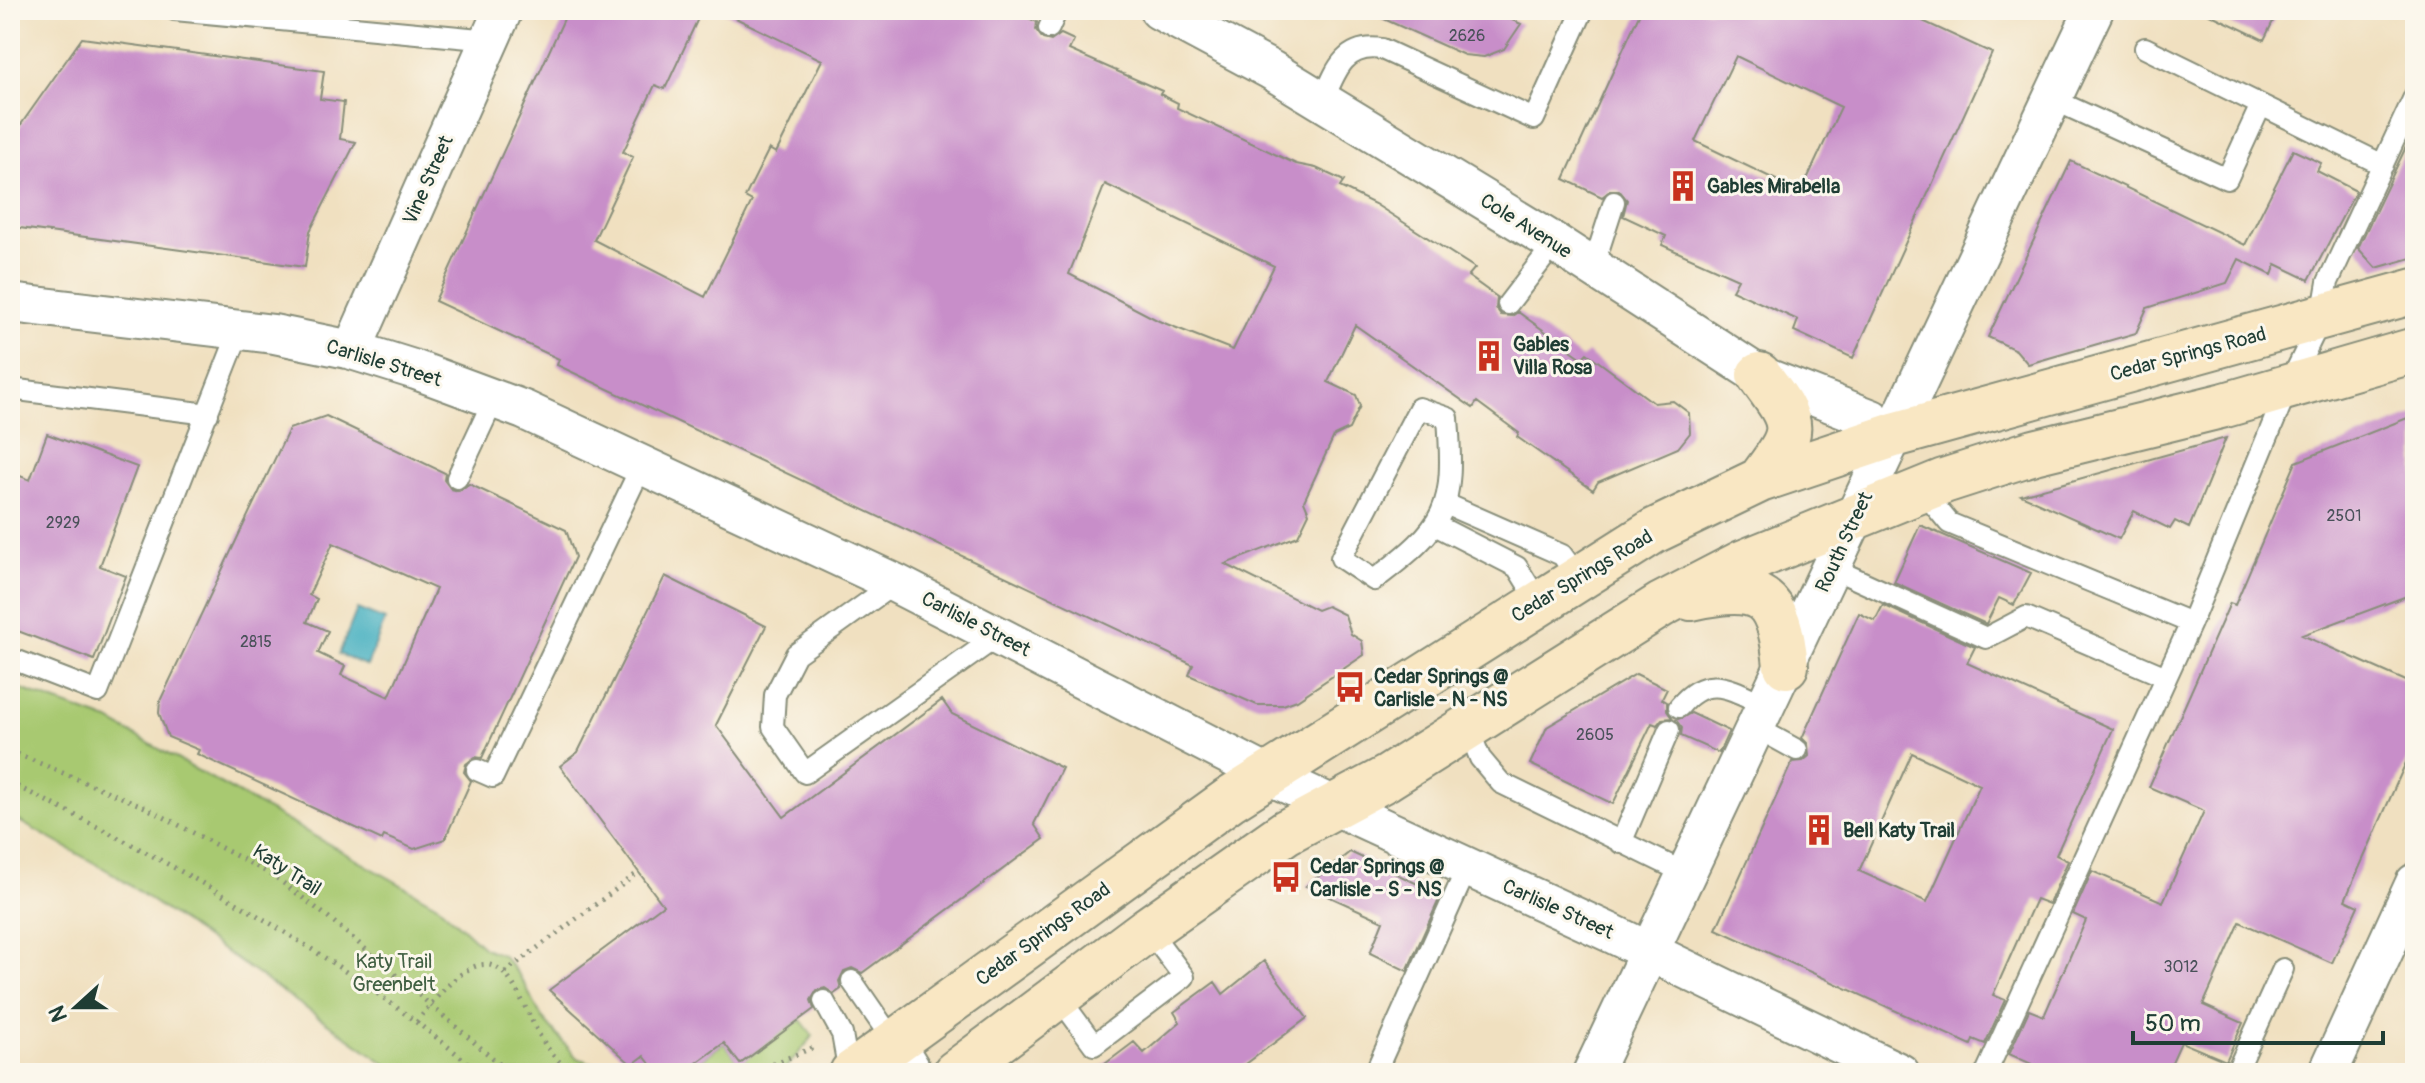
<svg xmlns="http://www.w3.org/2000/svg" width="2425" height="1083" font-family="Pangolin,sans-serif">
<rect width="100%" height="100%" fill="#fbf7ec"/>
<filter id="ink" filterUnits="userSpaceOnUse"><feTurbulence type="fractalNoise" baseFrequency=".0125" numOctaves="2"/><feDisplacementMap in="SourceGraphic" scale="16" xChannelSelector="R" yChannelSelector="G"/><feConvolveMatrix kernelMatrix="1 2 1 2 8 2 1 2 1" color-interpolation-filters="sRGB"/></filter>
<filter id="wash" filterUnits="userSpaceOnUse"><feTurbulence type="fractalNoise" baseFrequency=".006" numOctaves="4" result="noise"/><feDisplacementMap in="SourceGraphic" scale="32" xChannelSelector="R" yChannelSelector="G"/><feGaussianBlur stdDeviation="1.8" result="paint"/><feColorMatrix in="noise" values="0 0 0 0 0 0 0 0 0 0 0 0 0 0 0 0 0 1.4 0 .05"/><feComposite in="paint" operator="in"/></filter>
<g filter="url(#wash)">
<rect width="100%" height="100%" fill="#f0e0c0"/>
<path fill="#a8c971" stroke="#648352" stroke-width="2" d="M10,685L109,721L439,906L484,948L502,955L519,975L543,1019L577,1058L621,1073L630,1066L635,1073H399L112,873L10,816Z
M800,1019L813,1036L782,1073H683L724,1043L740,1063Z"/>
<path fill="#41adbf" stroke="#30757a" stroke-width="2" d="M357,609L385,620L367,666L339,654Z"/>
<g id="blocks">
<path fill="#c88ec9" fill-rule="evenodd" d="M568,10H702L665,89L655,85L623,152L633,157L594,240L705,297L752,201L745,197L769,149L776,153L822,60L719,10H1012L1037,22L1036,30L1043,39L1051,41L1061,34L1074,40L1069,50L1162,91L1160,94L1178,103L1177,108L1296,164L1316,168L1344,181L1340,187L1375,204L1475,268L1468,276L1497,297L1496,308L1501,315L1512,316L1518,312L1582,358L1587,353L1654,403L1673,401L1689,413L1690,433L1678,448L1598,482L1593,490L1517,437L1519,433L1477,402L1473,408L1355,325L1328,382L1356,395L1360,406L1349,429L1334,436L1304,501L1309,513L1298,536L1225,564L1317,610L1327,606L1345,615L1351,634L1362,641L1364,655L1297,700L1283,705H1257L1189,675L1193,665L557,365L559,359L435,301ZM1105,184L1274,266L1233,350L1159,321L1069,274Z
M1364,10H1490L1521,24L1504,49L1484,57L1464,55Z
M1641,10H1899L1992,53L1853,358L1794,331L1798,320L1732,290L1738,279L1662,245L1666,236L1623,216L1627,200L1619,190H1611L1602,197L1564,179ZM1736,56L1841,107L1801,192L1695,141Z
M2201,10H2260L2275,17L2264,40Z
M82,38L324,71L320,99L344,102L340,139L356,142L310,231L305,267L13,227L10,140Z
M2415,128V257L2376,268L2358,248Z
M2293,150L2321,163L2317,171L2356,191L2309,280L2276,264L2272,275L2239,259L2227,283L2147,308L2136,333L2028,364L2016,350L1988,337L2071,161L2245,245Z
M2415,415V593L2302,635L2415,685V742L2345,900L2358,906L2332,963L2240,922L2203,1005L2243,1023L2226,1061L2181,1042L2167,1073H2052L2009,1054L2029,1010L2044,1016L2086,920L2073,914L2092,871L2163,902L2204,811L2149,787L2230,603L2235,605L2296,462Z
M326,416L445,473L444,480L451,489L459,491L469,484L566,530L575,557L482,758L475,757L466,764L464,772L471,781L445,839L414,849L384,836L382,840L197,754L199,750L168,737L159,713L160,701L289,429ZM333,543L436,589L389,697L341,675L345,666L318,653L328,631L307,622L317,599L309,595Z
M47,434L137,467L100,566L126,576L94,660L10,628V472L30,480Z
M2226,438L2189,528L2175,521L2170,529L2134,511L2119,539L2021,495Z
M1920,525L2031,573L2014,605L1999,598L1986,624L1894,582Z
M665,576L766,626L716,725L784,817L942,700L952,714L1062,768L1034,824L1044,839L862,973L852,968L844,971L839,981L841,989L834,994L825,988L817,990L811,1000L814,1009L740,1064L724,1043L683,1073H657L644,1056L632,1065L549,990L663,905L560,766L578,752Z
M1883,605L1975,647L1967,663L2113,729L2056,855L2068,861L2049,904L2036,899L1993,995L2005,1000L1985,1044L1973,1039L1971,1045L1716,929L1792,762L1803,761L1809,756L1808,744L1802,738L1859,613L1875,621ZM1912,753L1980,785L1927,902L1859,871Z
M1636,674L1667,689L1662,699L1667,702V711L1672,718L1662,719L1657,725L1652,723L1613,804L1530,764L1547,727Z
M1691,713L1729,731L1719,753L1681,736L1682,728L1676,720Z
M1350,852L1441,895L1407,971L1370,953L1383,921L1306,886Z
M1264,961L1307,1018L1234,1073H1093L1134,1042L1144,1053L1180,1022L1174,1012L1215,982L1223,994Z"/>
</g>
</g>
<g filter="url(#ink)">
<use href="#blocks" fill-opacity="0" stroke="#888e7a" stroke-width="2"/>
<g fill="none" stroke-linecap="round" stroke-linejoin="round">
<defs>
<path id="service" d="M175,10L490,40
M1049,28L1057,10
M2145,48L2383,165
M2052,99L2227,179L2261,105
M1323,101C1335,72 1344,43 1382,49L1534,119L1583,10
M1593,267L1614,202
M1508,304L1555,243
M10,389L208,414
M1419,408L1448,418C1455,510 1447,525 1374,580L1341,558Z
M457,478L494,399
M1922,490L1949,523L2191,623
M1446,504L1562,555L1578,577
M1435,525L1517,567L1538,601
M1832,568L1986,638L2026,617L2166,677
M895,583L796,654L775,695L773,727L805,773L998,636
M10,658L98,692L240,329
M1679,707C1708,671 1732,690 1767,706
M1468,728L1480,758L1501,783L1687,874
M1757,728L1797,750
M477,770L493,777L642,465
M1621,843L1669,730
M852,981L894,1042
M1058,996L1094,1045L1184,977L1148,929
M824,1001L842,1034L849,1073
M1375,1073L1467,868
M1986,1073L2191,623L2288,387L2322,317L2328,282L2415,95
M2236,1073L2283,969"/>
<path id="minor" d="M1159,10L1271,70L1555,243L1759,375L1872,419L1894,435
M10,303L274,334L352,350L416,370L524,410L895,583L1268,775L1613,934L1900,1073
M352,350L503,10
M894,1042L913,1073
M1592,1073L2094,10
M2328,1073L2415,883"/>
<path id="secondary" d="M1759,375C1798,427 1798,429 1760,480
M1691,598C1762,582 1779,595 1786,666
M852,1073L1229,800L1654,531L1760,480L1894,435L2415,291
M955,1073L1148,929L1286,832L1387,778L1661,605L1742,563L1944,481L2034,452L2225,405L2415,350"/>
</defs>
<use href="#service" stroke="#888e7a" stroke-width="24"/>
<use href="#minor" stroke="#888e7a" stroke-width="42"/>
<use href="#secondary" stroke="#888e7a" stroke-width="48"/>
<path stroke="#888e7a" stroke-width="5" stroke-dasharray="2 6" stroke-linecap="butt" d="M10,751L145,807L274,876L328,917L510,1073
M10,783C176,864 338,953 480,1073
M505,972L639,872
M417,1022C526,875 511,1054 579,1073
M751,1073L817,1046"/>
<use href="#service" stroke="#fff" stroke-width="20"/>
<use href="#minor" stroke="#fff" stroke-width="38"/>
<use href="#secondary" stroke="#f9e7c3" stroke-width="44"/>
</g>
</g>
<defs>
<symbol id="building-bare" viewBox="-9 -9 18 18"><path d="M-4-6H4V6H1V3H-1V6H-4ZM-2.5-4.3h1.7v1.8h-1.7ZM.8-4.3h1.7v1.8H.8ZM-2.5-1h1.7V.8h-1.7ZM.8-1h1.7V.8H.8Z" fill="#c8321e" stroke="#fbf7ec" stroke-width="2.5" paint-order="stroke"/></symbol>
<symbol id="bus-bare" viewBox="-9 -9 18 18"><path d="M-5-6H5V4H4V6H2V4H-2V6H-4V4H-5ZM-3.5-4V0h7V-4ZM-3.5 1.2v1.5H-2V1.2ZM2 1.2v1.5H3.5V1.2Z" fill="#c8321e" stroke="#fbf7ec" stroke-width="2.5" paint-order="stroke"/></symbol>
</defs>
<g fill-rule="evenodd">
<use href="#building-bare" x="1661" y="164" width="44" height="44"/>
<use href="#building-bare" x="1467" y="334" width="44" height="44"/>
<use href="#bus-bare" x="1328" y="665" width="44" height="44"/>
<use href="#building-bare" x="1797" y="808" width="44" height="44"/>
<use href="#bus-bare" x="1264" y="855" width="44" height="44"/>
</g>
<g text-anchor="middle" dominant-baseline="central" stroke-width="6" stroke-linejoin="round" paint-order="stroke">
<g font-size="16" fill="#495159">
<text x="1467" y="36">2626</text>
<text x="2344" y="516">2501</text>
<text x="63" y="523">2929</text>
<text x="256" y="642">2815</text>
<text x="1595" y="735">2605</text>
<text x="2181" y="967">3012</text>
</g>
<g font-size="20" fill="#1f3d34" stroke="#fbf7ec">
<text transform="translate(428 180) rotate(-66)">Vine Street</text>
<text transform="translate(1526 226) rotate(32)">Cole Avenue</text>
<text transform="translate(2188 354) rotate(-15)">Cedar Springs Road</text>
<text transform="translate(384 363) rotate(17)">Carlisle Street</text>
<text transform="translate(1844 542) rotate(-65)">Routh Street</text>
<text transform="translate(1582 576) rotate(-31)">Cedar Springs Road</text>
<text transform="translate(976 624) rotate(27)">Carlisle Street</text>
<text transform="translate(287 870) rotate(33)">Katy Trail</text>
<text transform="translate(1558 909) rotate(24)">Carlisle Street</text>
<text transform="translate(1043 934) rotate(-36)">Cedar Springs Road</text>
</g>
<g font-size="20" font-weight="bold" fill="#1f3d34" stroke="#fbf7ec" text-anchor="start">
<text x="1707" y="186">Gables Mirabella</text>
<text x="1513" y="344">Gables<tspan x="1513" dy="23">Villa Rosa</tspan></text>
<text x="1374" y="676">Cedar Springs @<tspan x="1374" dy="23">Carlisle - N - NS</tspan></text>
<text x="1843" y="830">Bell Katy Trail</text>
<text x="1310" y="866">Cedar Springs @<tspan x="1310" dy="23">Carlisle - S - NS</tspan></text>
</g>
<g font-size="20" fill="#416043" stroke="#fbf7ec">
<text x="394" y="961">Katy Trail<tspan x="394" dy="23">Greenbelt</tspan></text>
</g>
</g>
<rect width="2425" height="1083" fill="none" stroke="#fbf7ec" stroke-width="40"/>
<g transform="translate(76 1007) rotate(249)" stroke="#fbf7ec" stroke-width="6" paint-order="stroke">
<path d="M0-6L14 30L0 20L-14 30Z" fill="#1f3d34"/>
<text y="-12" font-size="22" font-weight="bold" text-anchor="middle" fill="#1f3d34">N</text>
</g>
<path d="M2133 1031v12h250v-12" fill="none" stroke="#1f3d34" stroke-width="4"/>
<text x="2145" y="1031" font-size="24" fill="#1f3d34" stroke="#fbf7ec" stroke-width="6" paint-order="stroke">50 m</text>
</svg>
